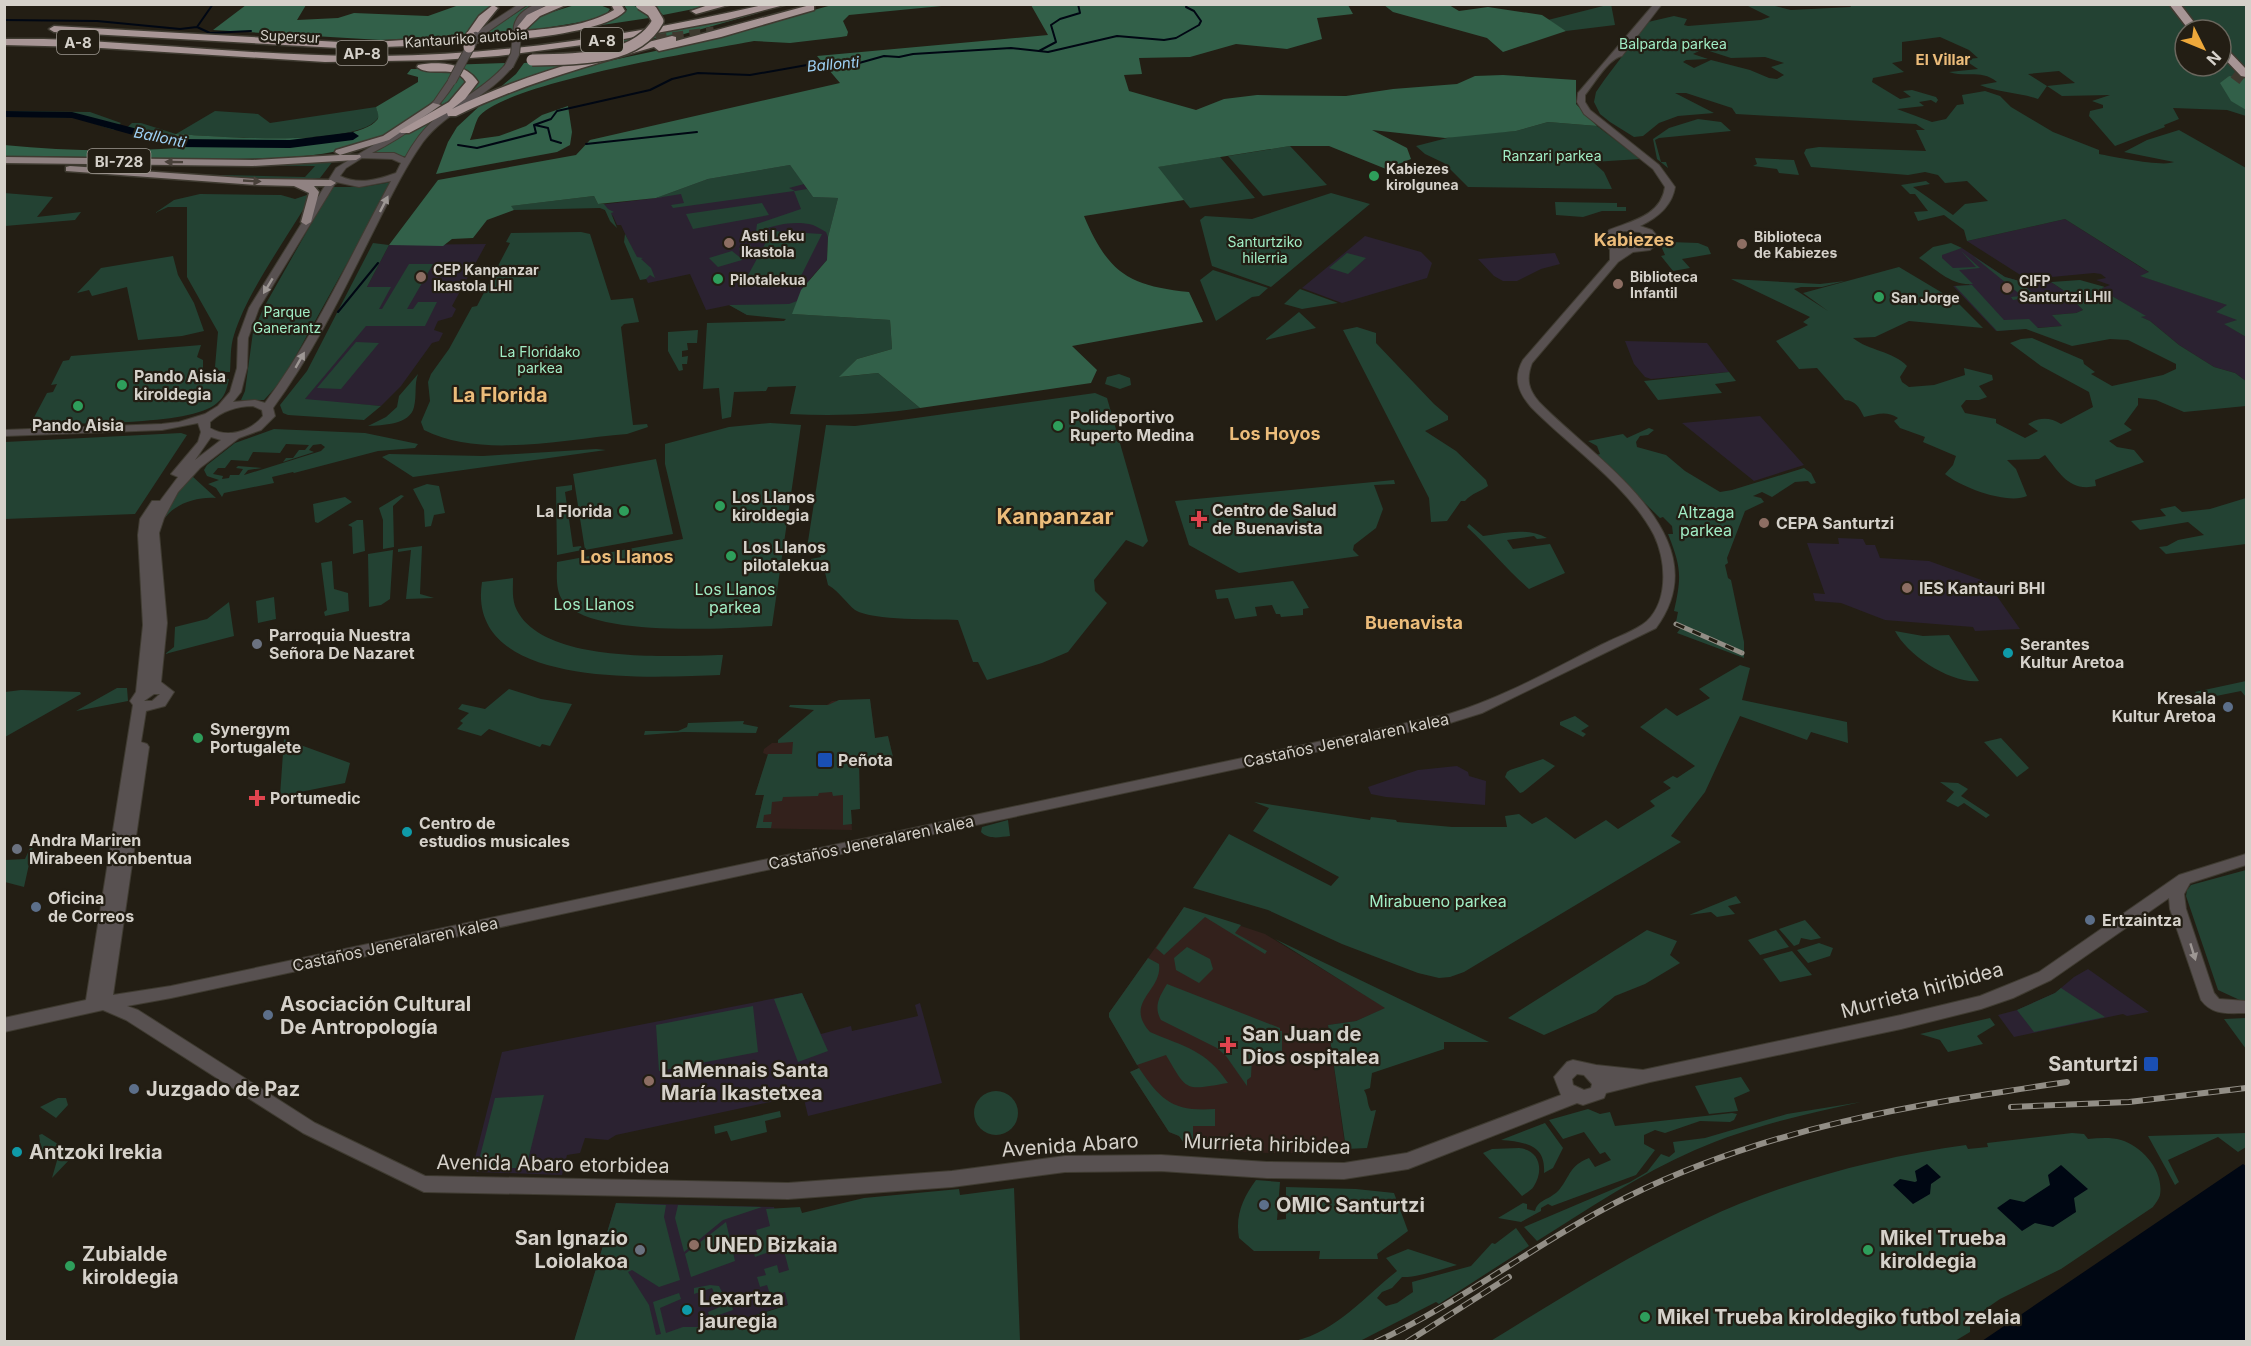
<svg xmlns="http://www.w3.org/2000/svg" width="2251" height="1346" font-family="Inter,sans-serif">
<rect width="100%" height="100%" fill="#231e14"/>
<path fill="#2b2231" d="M790,165L813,197L838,198L828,237L827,260L810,279L792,314L747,315L730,305L706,310L690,274L648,283L621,225H617L613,216L598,205L656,198L708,179Z
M2065,219L2150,273L2141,276L2228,305L2238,320L2225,324L2246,337V381L2235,373L2214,367L2179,345L2150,321L2140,317L2145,316L2107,293L2102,288L2110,285L2096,280L2106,278L2101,274L2094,273L2041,278L2022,276L1967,241Z
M1365,236L1421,252L1432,263L1427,278L1342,303L1302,288Z
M486,244L452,306L456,309L452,317L438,321L436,325L434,330L443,333L439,341L432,343L401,386L381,406L304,400L378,309L367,287L389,245Z
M1962,248L2005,277L2023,282H2051L2063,290L2083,310L2076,313L2053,315L2063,326L1996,331L1953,286L1970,285L1934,256Z
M1555,253L1560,264L1541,269L1517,281H1503L1494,276L1478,259Z
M1625,341L1707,343L1729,372L1651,379L1645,377L1634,364Z
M1760,416L1804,465L1754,481L1682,423Z
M1838,538L1863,539L1866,545H1875L1880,558L1929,561L1987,582L2020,629L1975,631L1973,627L1885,620L1841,603L1815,601L1813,593L1825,594L1807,543L1839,544Z
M1457,766L1468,772L1469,776L1486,781L1485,805L1386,797L1371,794L1368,787L1418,770Z
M2088,969L2149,1012L2127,1016L2123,1014L2014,1037L1998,1015L2017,1010L2055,993L2074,977Z
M802,993L821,1034L851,1026L852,1031L918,1016L915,1005L920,1003L942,1083L808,1116L803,1095L616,1135L608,1140L585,1138L580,1153L567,1155L562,1175L477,1172L473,1166L502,1052Z
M616,1203L774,1207L802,1300L718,1327L713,1341L656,1335L574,1342Z"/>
<path fill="#33211c" d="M870,699L875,738L888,736L893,757L859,760L860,809L851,810L852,830L756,828L764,795H755L768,755L763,753L764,749L772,743H777L832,701Z
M1184,907L1265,934L1386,1008L1356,1021L1328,1025L1346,1153H1269L1188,1149L1179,1136L1169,1132L1130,1072L1139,1068L1109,1017V1013Z"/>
<path fill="#234233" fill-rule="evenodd" d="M1611,4L1615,25L1566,31L1548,20Z
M1849,4L2246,5V78L2229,76L2221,83L2231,100L2246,110V116L2227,110L2173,108L2179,119L2164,125L2165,127L2115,146L2089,116L2090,111L2103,108V105L2092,101L2110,95L2062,96L2047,86L2038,99C2018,92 1999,93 1980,85L1997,82C1981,69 1966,78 1949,72L1978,69L1966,61L1941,66L1934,62L1978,58L1969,50L1940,37L1902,42V61L1892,63L1904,72L1873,78L1872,82L1900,99L1911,97L1903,91L1912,90L1936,97L1938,100L1936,103L1931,100L1919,102L1924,106L1897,109L1932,122L1946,119L1957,105L1964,104L1962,95L1985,91L2000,96L2011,107L2053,132L2099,150V154C2114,157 2163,167 2174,162L2124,152L2147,140L2179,130L2246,168V337L2224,324L2237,320L2216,312L2227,305L2140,276L2149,272L2065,219L1967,241L1964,230L1944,215L1918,221L1914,212L1928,211L1915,194H1910L1901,185L1926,181L1930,184L1913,187L1953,215L1965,204L1988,201L1967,181L1945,183L1938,175L1925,172L1908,175L1811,167L1804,153L1806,149L1819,147L1926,151L1916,130H1925L1916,124L1736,114L1732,108L1686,93H1675L1714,113L1678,116L1659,123L1643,136L1634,137L1610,122L1600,114L1594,102L1596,92L1605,79L1648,22L1674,16L1687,19L1684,25L1688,26L1761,20L1770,17L1748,6L1750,5H1771L1791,10L1851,7ZM2185,30H2221V66H2185ZM1703,49L1731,58L1765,57L1784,63L1771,67L1784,75L1777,79L1769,78L1750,70L1711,60L1694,68L1683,62L1686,60L1708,59L1693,54ZM2059,71L2075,83L2047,86L2028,74Z
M376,107L379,116C364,149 210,136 176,134L161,142L136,136L133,132H122L132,123H141L176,134L215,111L258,114L270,123Z
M5,111L90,112L121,123L114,130L76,118L5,116Z
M1698,119L1721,122L1731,131L1659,138L1655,140L1661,162H1666L1668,168L1657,159L1653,139L1669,128Z
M1548,122L1597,126L1640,159L1593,162L1604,172L1612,189L1468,187L1444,163L1425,154L1416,146L1459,135L1516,131Z
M1290,146L1327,185L1263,196L1228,156Z
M1220,157L1255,198L1190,208L1157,167Z
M1755,158L1794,160L1799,175L1779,173L1777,169L1753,166L1757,164Z
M333,161L320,178L297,181L175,174L305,177L315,166L203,165Z
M790,165L804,184L789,188L795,191L807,189L813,197L838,198L828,237L826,232C822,230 818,227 813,225C794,220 774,225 756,232L757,224L801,209L794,191L673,208L671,205L684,203L681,194L656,198L708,179Z
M392,182L283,379L264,400H241L245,391L253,332L264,307L332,187H363Z
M4,193L53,197L37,217L81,212L75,220L5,226Z
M1331,193L1370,204L1271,287L1212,266L1200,220L1205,216L1252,219Z
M200,194L281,195L295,199L310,194V198C286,240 248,290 234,335C230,347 231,360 230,372H221L215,367L218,332L187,277V207H168L155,213L174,200Z
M594,196L598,204H604L608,209L614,212L611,213L617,228L610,221L605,210L600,208L514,210L510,206Z
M1555,202L1617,203V207H1626V211H1602L1583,217L1556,215Z
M762,203L769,215L693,229L686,214Z
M772,231L822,234L798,282L746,279Z
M581,232L590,234L611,300L633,298L639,322L624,324L621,327L633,425L647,424L648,427L627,434C564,439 481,459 424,430L421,422L430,401L428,382L431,374L449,349L472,307L477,306L510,243L506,242L511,233Z
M625,234L637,257L643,258L641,259L651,268L655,278L650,275L646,279L640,280L624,242Z
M1670,242L1698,243L1708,247L1711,254L1682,259L1690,268L1673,271L1661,256L1665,255L1661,246Z
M373,243L389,245L367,287H391L379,309H382L409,264H433L407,309H413L418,302H437L425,326H366L305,399L381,406L364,420L288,415L283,413L280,405L307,371Z
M1951,243L1962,248L1942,255V258L1953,268L1976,267L1961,251L1980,268L1959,270L1973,284C1951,286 1936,269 1919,258L1933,247Z
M751,245L742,260L718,267L709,258L732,251L742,259L739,248Z
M1347,253L1366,258L1348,274L1329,268Z
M173,256L178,275L194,303L204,331L182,336L138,340L127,287L92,296L89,290L77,293L101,268Z
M1973,256L2005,277L2023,282H2045L2024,285L2040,301L2021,303L2018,299L2013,300L2011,297L2022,296Z
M1899,267L1956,301L1983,328L1909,321L1875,337L1853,338C1869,351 1893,351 1907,366L1900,377L1902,382L1909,387L1934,385L1965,375L1964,368L1992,375L1993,380L1979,386L1987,397L1979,400H1966L1961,406L1965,413L1996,419V423L2025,438L2038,431L2028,424C2039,417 2050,417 2061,424L2093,407L2089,392L2041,366L2010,343L2021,339L2032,338L2083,360L2084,364L2095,372L2091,374L2112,386L2163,375L2176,369V364L2128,340L2110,339L2072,346L2026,329L1997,331L1955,286L1972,285L2004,320L2029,319L2038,328L2062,326L2052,315L2076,313L2083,310L2063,290L2051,282L2080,280L2105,287L2102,288L2107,293L2146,316L2141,317L2150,321L2179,345L2214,367L2235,373L2246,381V406L2184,412L2156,400L2138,398V405L2124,424L2132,430L2109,441L2117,447L2134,450L2144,462L2095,480L2096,486C2069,492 2060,473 2045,455L2039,459L2007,460L2016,469L2027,496C2008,505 1960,487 1945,474L1953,465L1956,456L1923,442L1925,437L1900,428L1894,421L1898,418C1885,410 1877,415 1864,417C1859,407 1856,401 1845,400L1817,368L1799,369L1776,341L1808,325L1803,322L1810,317L1731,279L1820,284L1845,281L1822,287H1801L1794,289L1828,311L1803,293Z
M1213,270L1268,288L1259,296L1252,297L1216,321L1200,280Z
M1300,289L1338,303L1302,309L1284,304Z
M797,301L793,314L890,320L892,349L857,359L840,377L878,373L920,408C876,415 834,416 790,414L796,386L768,387L766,391L734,392L731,417L722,419L719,388L703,389L707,323L784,321L786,319L747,315L729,305L789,304Z
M1299,312L1316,328L1266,340V339Z
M1357,327L1376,333V343L1434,404L1448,416V420L1425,431L1456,451L1486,480L1488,486C1480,492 1472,493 1465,501H1461L1447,521L1431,522L1429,498L1343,330Z
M698,330L697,343H687L688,350L682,351V357L688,356L687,364H682L683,370L679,371L668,351V332Z
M356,342L379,343L341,389L317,388Z
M201,345L197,357L203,360V373L207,377L229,379C227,388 225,397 217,403C190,427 71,422 30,425L47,393L53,392L57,384L51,385L63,361L69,360L71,356Z
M1729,372L1736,381L1715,384L1722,393L1658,400L1644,381Z
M418,374C414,385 417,395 414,407C410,425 382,425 368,426L386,417L397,407L399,396Z
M1119,374L1130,378L1131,385L1120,389L1105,384L1107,377Z
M1095,393L1107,398L1148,541L1143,547L1126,540L1094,580L1095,591L1107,603L1068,652L1042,663L987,680L978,662H973L958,620C935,619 873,621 855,610C847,604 840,592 828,585L824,568L811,569V559L821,557L819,547L807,548L826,425L855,426L887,422Z
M770,423L801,425L772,626C727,628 593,638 564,602C555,592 557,575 557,562L683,539L665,464V444L729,427Z
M1649,428L1654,430L1648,435L1640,436L1636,442L1637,447L1666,455L1685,471L1720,492L1732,490L1804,468L1811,473L1816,483L1811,484L1808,481L1795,482L1772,497L1762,492L1753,496L1761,498L1764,502L1745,511L1727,558L1728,563L1725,565L1728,578L1731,580L1744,642V658L1677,633L1683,625L1676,622L1678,612L1674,611C1682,576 1681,567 1668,534H1673L1672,526L1663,517L1660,518L1596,455L1600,454L1597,446L1588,441L1623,434L1627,438Z
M274,429L365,433L418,444L415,448L378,451L294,473L293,472L272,477L274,483L224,493L222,497L216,488L208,484L219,480L207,476L204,470L207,465L235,443ZM286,444L309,445L305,450H299L293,458H286L283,462L314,452L309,450L313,445L321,444L325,447L321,451L244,475L248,470L262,468L238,466L236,468L243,469L239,475H230L229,478L222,479L223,476L213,474L218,468H225L231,460L248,461L253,452L280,453Z
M181,433L187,435L135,514L5,519V442Z
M596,449L606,450L413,477L382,457L389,454L483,456Z
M656,459L673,534L585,550L573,474Z
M192,476L216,498C202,497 187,500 174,509C168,513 165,519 160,522L181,488Z
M1394,480L1395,484L1374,485L1383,509L1376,528L1354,545L1353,550L1359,556L1239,573L1189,545L1175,501Z
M427,484L439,486L445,513L434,515L431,526L425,527L424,510L413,489Z
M572,485V490L565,492L573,547L581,546L582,550L557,555L556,487Z
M401,495L404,496L393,506L394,547L383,549V520L379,508Z
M345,497L352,502L318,523L315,522L313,504Z
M2246,498V544L2166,554L2159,547L2167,546L2178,540L2204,535L2188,522L2140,530L2131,521L2166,516L2160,509L2175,506L2182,512L2210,509Z
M357,520H363L365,551L353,554L352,527L348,525Z
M1469,524L1483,536C1505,533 1526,527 1547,538L1537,539L1534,536L1507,540L1513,549L1550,544L1565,573L1529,589C1507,570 1489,547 1467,527Z
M422,546L420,594L434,598L406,599L411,550L398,552V549Z
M393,550L390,599L381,605L369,607L368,554Z
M332,561L334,589L348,593L349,611L325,616L324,612L327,610L321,563Z
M513,578C513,588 512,597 515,606C538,665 671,656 723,655L720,675C654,677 465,691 482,582Z
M1293,581L1309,608L1303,609V615L1281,617L1280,614H1276L1272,605L1255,607L1257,616L1235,619L1228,598L1217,599L1215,590Z
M274,597L276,619L258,623L256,601Z
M229,602L234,636L165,654L174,647L175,627L207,619Z
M1895,631L1923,636L1949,635L1979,681C1951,684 1907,655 1895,631Z
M1740,665L1750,668L1742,700L1847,722L1848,743L1811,732L1807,740L1740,716L1705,792L1671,836L1681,842L1464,972L1450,977L1439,978L1418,973L1342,944L1268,910L1193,888L1229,834L1331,886L1339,877L1253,831L1269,808L1254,802L1370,820L1371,817L1396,820L1397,822L1452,827H1507L1505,816L1519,814L1532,824L1546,817L1575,839L1606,820L1618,829L1655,806L1650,801L1671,788L1663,782L1673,776L1677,778L1695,766L1640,727L1666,708L1677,716L1710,698L1699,689Z
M2246,681V697L2241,691L2201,699L2195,692Z
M117,688H127L128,701L76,711Z
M509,689L541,699L572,704L550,746L542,744L540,747L489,729L481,736L457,729L463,723L460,721L469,713L458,709L462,704L485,709Z
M21,690L80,692L81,694L5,737V692Z
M870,699L875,738L888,736L893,757L884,758V762L876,763V758L859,760L860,809L851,810L852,824L843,825V795L833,796L832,792L819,793L818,796L783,797L782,801L772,802L771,814L764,815L763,822H772L771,828H756L764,795H755L768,754H792L793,742L778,743V740L814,710L789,707L790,705H828L839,700Z
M1575,716L1589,726L1581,731L1586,734L1583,737L1560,725V722Z
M744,721L743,724L758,727L756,733L683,732L644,735L645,731H678L687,727L688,723Z
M2001,738L2029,768L2017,777L1984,742Z
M284,739L350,763L345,783L280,796Z
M1543,759L1555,766L1523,792L1520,793L1505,777L1507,772L1510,770Z
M1940,782L1958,783L1968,789L1961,796L1990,815L1986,818L1964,803L1958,807L1946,801L1954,792Z
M1008,820L1010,836C1000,837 989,840 981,832L982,827Z
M35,837L24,887L5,882V860L25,859Z
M2246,870V1002H2244L2218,990L2186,896L2187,890L2191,885Z
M1736,896L1741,903L1728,906L1735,914L1717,917L1711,912L1689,915Z
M1184,907L1241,925L1235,933L1267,951L1265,954L1205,917L1164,955L1156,948Z
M1805,920L1821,938L1811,940L1801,938L1799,944L1794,946L1779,929Z
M1647,930L1677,941L1670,955L1680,963L1645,984L1615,996L1596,1012L1544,1035L1508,1018Z
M1776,930L1789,947L1760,955L1748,940Z
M1275,939L1489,1042H1444V1049L1372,1073L1370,1088L1364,1090C1369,1099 1366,1102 1371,1111L1376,1110L1367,1148L1346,1149L1328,1025L1356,1021L1385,1008Z
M1819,943L1833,948L1830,956L1808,963L1797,950Z
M1187,947L1210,959L1213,969L1199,983L1176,970L1174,958Z
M1792,951L1812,975L1780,982L1763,959Z
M1148,958L1159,964C1163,991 1123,1002 1150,1032C1185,1047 1206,1050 1228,1083C1185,1090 1188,1093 1166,1055L1137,1065L1109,1017V1013Z
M1167,984L1280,1028V1031H1282V1057L1252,1056L1251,1077L1247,1080V1086L1226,1056L1217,1048L1161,1020C1153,1006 1160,996 1167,984Z
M2061,988L2105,1017L2034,1032L2017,1010L2055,993Z
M802,993L828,1051L798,1062L774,999Z
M753,1006L758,1052L659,1071L656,1025Z
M1990,1018L1995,1025L1977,1036L1983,1044L1948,1052L1940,1040L1920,1034Z
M2246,1018V1049L2224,1019Z
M1139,1068C1161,1101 1174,1112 1215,1109V1126H1193V1149H1188L1179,1136L1169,1132L1130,1072Z
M1741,1077L1750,1091L1734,1098L1738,1111L1709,1114L1695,1086Z
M974 1113a22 22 0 1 1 44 0a22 22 0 1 1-44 0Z
M544,1095L526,1168H477L495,1098Z
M58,1098H66L68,1105L56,1118L40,1107Z
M1861,1102C1805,1114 1748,1127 1695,1150C1640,1174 1588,1209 1537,1241L1524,1227L1630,1182L1647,1172L1661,1154L1669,1157L1675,1152L1673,1142L1705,1138L1787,1114Z
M1588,1109L1600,1114L1610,1112L1615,1126L1732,1113L1737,1114L1734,1120L1730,1122L1700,1121L1665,1133L1655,1130L1644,1135V1144L1655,1150L1636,1175L1552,1206L1548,1204L1541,1208V1211L1521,1222L1498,1218L1523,1203L1527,1204V1209L1535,1211C1538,1199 1550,1200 1559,1190C1571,1175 1569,1166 1589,1158L1595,1167L1611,1160L1605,1152L1600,1154L1584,1132L1563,1139L1549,1120Z
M780,1111L781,1117L765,1121L767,1132L731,1141L727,1131L715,1134L714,1126Z
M1545,1123L1563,1148L1553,1168L1544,1173C1546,1144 1524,1142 1501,1140Z
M2072,1133L2084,1134L2088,1139C2099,1138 2111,1137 2121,1140C2143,1147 2164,1171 2160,1195C2159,1199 2155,1204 2153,1207L2061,1269L2000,1299L1984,1310L1983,1316L1970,1326V1332L1955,1341L1489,1342C1559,1299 1629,1255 1703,1220C1780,1183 1882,1156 1966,1145L1968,1149L1988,1147L1987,1143Z
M2246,1133V1147L2238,1152L2218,1137L2168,1160L2179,1182L2175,1185L2148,1136Z
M42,1134L61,1146L60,1150L70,1159L52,1178L60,1150L31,1156L40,1141L39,1135Z
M1519,1148C1540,1150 1544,1170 1534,1186C1532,1190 1526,1193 1522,1196L1483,1153L1492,1149Z
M1256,1180L1280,1182L1277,1220L1286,1219V1187L1356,1189L1394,1193L1408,1231L1377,1254L1378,1259H1319L1320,1251H1254L1239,1238C1235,1215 1243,1198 1256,1180Z
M1014,1188L1020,1341H574L616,1203L666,1205L664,1217L680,1280L659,1287L632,1270L628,1272L649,1305L656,1335L661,1334L653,1302L679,1293L681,1299L660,1308L666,1333L683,1327H718L788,1305L785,1292L771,1297L767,1285L760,1287L757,1277L766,1275L764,1269L777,1265L779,1273L789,1270L783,1247L755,1257L751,1244L759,1241L756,1230L770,1226L766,1209L800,1207L802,1213L864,1198L959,1189L960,1195Z
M678,1205L762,1207L723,1220L684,1252L675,1218Z
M726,1222L735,1261L691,1277L685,1254Z
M1516,1228L1529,1246L1439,1304L1436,1302L1360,1341H1295C1337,1331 1364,1297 1397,1271L1386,1258L1408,1249L1457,1265C1442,1269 1416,1278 1402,1277L1392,1288L1382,1292L1377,1298L1386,1306L1397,1303L1413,1292L1412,1282L1471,1266L1492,1243L1495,1244Z
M710,1285L719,1286L725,1298L736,1305L732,1306L733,1310L710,1318L708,1312L720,1307L721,1296L715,1295L712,1288L694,1294V1288Z"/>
<path fill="#326049" d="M578,4L600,5L610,9L605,16L599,19L527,31L536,17Z
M246,5H306L297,20L338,18L354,13L428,16L459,5H495L490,7L465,37L381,40L213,30Z
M624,5H632L647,11L649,18L582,28L606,22L627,10Z
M648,5H714L663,15L656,8Z
M832,5H952L849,15L843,21L848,32L847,36L841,37L790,43L754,41C707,50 499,84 478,118C475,124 473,133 470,140L499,136L526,126L542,115L568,106L572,132L570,145L557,152L436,174L448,142L457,127L486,100L575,68L698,42Z
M1031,5H1348L1353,14L1317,18L1322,39L1287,49L1236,44L1190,57L1139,58L1142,74L1124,75L1129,91L1196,110L1224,99L1257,95L1346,96L1393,89L1457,84L1475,76L1503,75L1576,80V104L1597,126L1548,122L1516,131L1445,138L1372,130L1407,148L1411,159L1386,169L1329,146H1290L1158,167L1184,200L1084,216C1108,273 1129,286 1189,292L1203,322L1072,346L1097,370L1091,383L920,408L878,373L839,377L857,359L892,349L890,320L792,314L801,290L827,260L828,237L838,198L813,197L790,165L708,179L656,198L598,204L594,196L511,206L514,210L487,220L473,238L452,239L443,246L389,245L438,180L576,155L590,140L840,83L817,56L1048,35Z
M1384,5H1449L1459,11L1488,7L1542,15L1566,31L1503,52L1487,38L1393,12Z
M527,6L531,7L517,17L512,33L483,35Z
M762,12L677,36L497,55L612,41Z
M599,57L528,78L497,90L516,74L524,63Z
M505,63L501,71L422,132L406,157L390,153L369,154L439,114L478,80C467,62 434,66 416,66Z
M411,69C428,69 453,66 465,81C459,100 437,107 420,115C401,124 384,137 363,144C323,158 279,158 237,159C159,160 82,155 5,157L4,145C62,151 120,152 178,148L161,142L176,134C211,136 355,148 377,120C380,116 377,112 376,107L418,82V77L407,74Z
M2229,76L2246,78V110L2231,101L2220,83Z"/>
<path fill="#000713" d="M1927,1164L1941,1177L1931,1184L1930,1194L1913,1204L1893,1185L1900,1179L1915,1182L1917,1181L1915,1171Z
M2243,1164L2246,1166V1341H1982Z
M2061,1165L2088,1189L2074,1198L2076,1212L2053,1227L2035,1223L2022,1231L1997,1208L2010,1199L2024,1202L2050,1185L2048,1175Z"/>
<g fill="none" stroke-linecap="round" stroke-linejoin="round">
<path stroke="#000713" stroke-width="2" d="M4,20L97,21L180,29L197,27L210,33L251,31
M197,27L213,4
M1039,51L1056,42L1051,25L1060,19L1080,13L1078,4
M535,125L548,128L551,140L561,143
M586,144L697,132
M458,145L477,148L536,133L534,125L551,119L557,111L650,90L672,79L698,73L750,75L807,65H852L884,56L899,57L913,54L1011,48L1048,52L1117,36L1164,40L1176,38L1199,25L1201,21L1194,11L1186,7L1187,4
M338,312L378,263"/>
<path fill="#000713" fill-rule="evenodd" d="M4,111L72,112L176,139L290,140L353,132L359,136L353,140L290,148L176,147L72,118L4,117Z"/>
<path stroke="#3e392f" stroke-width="11" stroke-dasharray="11 6" stroke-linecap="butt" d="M656,40L714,32
M2234,73L2246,82"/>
<defs>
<path id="minor" d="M519,4H528L479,38H473V34Z
M536,4L546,5C533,14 522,16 521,34L514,36C511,20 522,10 536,4Z
M1654,4H1662L1622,56C1608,59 1594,84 1585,95V102L1590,110L1659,165L1675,187C1672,206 1657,218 1640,226L1652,230L1661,241L1650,250L1633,252L1618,262L1532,363C1526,379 1528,389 1539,402C1594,459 1723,537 1656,628L1482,713L1450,723L171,998L127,1006L138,1010L315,1123L425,1176L788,1183L952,1171L1065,1156L1161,1155L1267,1162L1344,1163L1407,1153L1561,1095L1554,1077L1567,1062L1573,1060L1596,1065L1643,1070L1901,1015L1980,996L2039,972L2179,875L2246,854V865L2190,883L2184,894L2186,909L2214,993L2219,999L2246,1001V1013C2228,1013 2213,1016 2201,1000L2170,909L2169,898L2051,980L2013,998L1981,1009L1901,1029L1650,1082L1606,1093L1604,1098L1583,1105L1577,1103L1408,1169L1344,1179L1267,1178L1161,1171L1065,1172L952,1187L788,1199L424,1192L303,1133L126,1020L103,1010L4,1032V1018L86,1000L133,705L130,701L136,692L143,625L138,535L140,519L152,501H160L178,477L171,474L198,442L201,432L198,423L162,430L4,436V430L162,424L179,422L205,414L218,406L230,392L237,368L238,338L249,308L336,168L416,119L434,101L449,79L456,81C436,115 407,135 372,153H394L405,158C413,143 423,129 436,118C460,99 486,87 506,64L513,66C488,98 447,110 423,142C401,173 385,209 368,242C339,300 311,356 273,408L275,416L261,430L239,438L200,468L178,492L164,518L159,533L167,623L161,682L174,692L165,706L146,711L141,742L147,744L149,747L113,995L171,986L1449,714C1503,698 1553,669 1603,644C1616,637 1636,631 1647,621C1669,600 1666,560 1654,535C1628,485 1570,447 1531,407C1518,392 1513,378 1523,360L1610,260V250L1604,238L1609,230C1631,221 1661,216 1665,187L1653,169L1584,114L1577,102L1578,93ZM362,158L392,159L401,163L396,173C377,180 358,185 340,176L346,168ZM391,181C350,256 316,334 265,403L255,400L233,402L241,392L247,368L248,338L259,308L336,182L359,187ZM1624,231L1640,232L1651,241C1640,251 1625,246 1614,238L1616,234ZM253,406L262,410L263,416C251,431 228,439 210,428V422C222,411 237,406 253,406ZM211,437L221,440L195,460ZM154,694H160L152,701H144ZM1577,1074L1584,1075L1592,1084L1591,1088L1584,1090L1573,1085L1572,1079Z"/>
<path id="major" d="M433,103L441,105L389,140L340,155H360L361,157L356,160L253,166L4,163V157L253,160L340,155L335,152L336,150L383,136Z
M70,166L257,179L331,180L336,183L331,186H314L319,192L311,222L306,225L301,222L309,193L294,186L257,185L66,171V167Z"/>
<path id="highway" d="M550,4H568L540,16L524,31C554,28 588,26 614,10L611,4H621L625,11C593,43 429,45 379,47L374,50L54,32L49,29L54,26L358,43L465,36L479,16L493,5L498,8L476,35L513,32L527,15Z
M711,4H732L696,14L691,11Z
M767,4H788L727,20L613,41L498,56L441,60L325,62L85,47L4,45V39H44C157,43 268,57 380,56C511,55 641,33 767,4Z
M2169,4H2180L2200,30H2189Z
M810,5L814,6V10L721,37L659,51L654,47C586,66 520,85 456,116H448L447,113L409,133H401L399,131L449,102L466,82C454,63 431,78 417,67L418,65C439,61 466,63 478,82L465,99L452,109C522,75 597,55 672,36L676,37V41Z
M2221,46L2225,47L2246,69V77L2241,76L2221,55Z"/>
</defs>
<use href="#minor" stroke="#3f3b31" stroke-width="2"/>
<use href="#major" stroke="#3f3b31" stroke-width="3"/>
<use href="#highway" stroke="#3f3b31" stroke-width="3"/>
<use href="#minor" fill="#585151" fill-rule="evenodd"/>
<use href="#major" fill="#908282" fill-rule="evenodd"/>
<use href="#highway" fill="#a79595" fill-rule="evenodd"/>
<defs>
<path id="rail-far1" d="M1676,624L1742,653"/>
<path id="rail" d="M2011,1107L2129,1102L2246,1088
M1376,1342C1464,1301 1540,1240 1627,1197C1769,1127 1912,1105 2067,1082
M1407,1342L1509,1277"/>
</defs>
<use href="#rail-far1" stroke="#928e86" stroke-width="5"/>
<use href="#rail" stroke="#928e86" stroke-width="6"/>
<use href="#rail-far1" stroke="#231e14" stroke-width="3" stroke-dasharray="9" stroke-linecap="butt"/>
<use href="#rail" stroke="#231e14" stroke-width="4" stroke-dasharray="11" stroke-linecap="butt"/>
<defs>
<path id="minor-bridge" d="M509,66L515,54L517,34
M452,81L476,36"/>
<path id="highway-bridge" d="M469,47L470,37
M532,60C572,59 636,62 658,21L652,11L641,4"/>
</defs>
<use href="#minor-bridge" stroke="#3f3b31" stroke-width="10" stroke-linecap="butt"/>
<use href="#highway-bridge" stroke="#3f3b31" stroke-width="14" stroke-linecap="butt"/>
<use href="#minor-bridge" stroke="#585151" stroke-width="8"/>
<use href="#highway-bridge" stroke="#a79595" stroke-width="11"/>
</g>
<defs><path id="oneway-solid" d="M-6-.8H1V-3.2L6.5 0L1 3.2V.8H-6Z" transform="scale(1.5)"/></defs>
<g fill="#49413a">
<use href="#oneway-solid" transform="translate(174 162) rotate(-179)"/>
<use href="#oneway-solid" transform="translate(252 181) rotate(3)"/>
</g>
<g fill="#9d9794">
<use href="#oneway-solid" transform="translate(384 204) rotate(-63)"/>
<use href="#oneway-solid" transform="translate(268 286) rotate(121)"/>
<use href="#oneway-solid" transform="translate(300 360) rotate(-60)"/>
<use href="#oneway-solid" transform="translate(2193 952) rotate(73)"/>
</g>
<g fill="#2e9e5b" stroke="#231e14" stroke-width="2">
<circle cx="1374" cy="176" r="6"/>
<circle cx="718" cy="279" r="6"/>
<circle cx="1879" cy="297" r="6"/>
<circle cx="122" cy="385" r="6"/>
<circle cx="78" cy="406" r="6"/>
<circle cx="1058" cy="426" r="6"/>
<circle cx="720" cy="506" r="6"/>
<circle cx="624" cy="511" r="6"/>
<circle cx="731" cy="556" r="6"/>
<circle cx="198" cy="738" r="6"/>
<circle cx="1868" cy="1250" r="6"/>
<circle cx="70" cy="1266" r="6"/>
<circle cx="1645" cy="1317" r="6"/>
</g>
<g fill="#8d6e63" stroke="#231e14" stroke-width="2">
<circle cx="729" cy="243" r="6"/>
<circle cx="1742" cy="244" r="6"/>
<circle cx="421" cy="277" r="6"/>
<circle cx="1618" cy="284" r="6"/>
<circle cx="2007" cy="288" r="6"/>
<circle cx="1764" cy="523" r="6"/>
<circle cx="1907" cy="588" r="6"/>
<circle cx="649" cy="1081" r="6"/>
<circle cx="694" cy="1245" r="6"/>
</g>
<g fill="#e0444e" stroke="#231e14" stroke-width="2">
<path d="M1196 510h6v6h6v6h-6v6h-6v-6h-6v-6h6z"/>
<path d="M254 789h6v6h6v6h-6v6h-6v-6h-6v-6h6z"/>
<path d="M1225 1036h6v6h6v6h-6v6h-6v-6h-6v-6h6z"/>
</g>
<g fill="#6b7280" stroke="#231e14" stroke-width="2">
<circle cx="257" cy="644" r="6"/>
<circle cx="17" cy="849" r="6"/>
<circle cx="640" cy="1250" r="6"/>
</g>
<g fill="#0f9aa8" stroke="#231e14" stroke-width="2">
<circle cx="2008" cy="653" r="6"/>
<circle cx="407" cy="832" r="6"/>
<circle cx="17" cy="1152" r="6"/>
<circle cx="687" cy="1310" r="6"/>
</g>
<g fill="#5c6f8a" stroke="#231e14" stroke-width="2">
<circle cx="2228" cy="707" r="6"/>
<circle cx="36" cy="907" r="6"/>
<circle cx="2090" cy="920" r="6"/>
<circle cx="268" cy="1015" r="6"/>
<circle cx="134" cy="1089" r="6"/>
<circle cx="1264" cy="1205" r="6"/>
</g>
<g fill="#1a4fb4" stroke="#231e14" stroke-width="2">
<rect x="817" y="752" width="16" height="16" rx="3"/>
<rect x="2143" y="1056" width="16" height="16" rx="3"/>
</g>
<g text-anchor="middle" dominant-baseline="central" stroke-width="4.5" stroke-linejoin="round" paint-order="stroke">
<g font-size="14" fill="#d5d1ca" stroke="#231e14">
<text transform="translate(290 36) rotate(3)">Supersur</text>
<text transform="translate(466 38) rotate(-4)">Kantauriko autobia</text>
</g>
<g font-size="14" fill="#a1edc5" stroke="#231e14">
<text x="1673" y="43">Balparda parkea</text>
<text x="1552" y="155">Ranzari parkea</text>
<text x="1265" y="241">Santurtziko<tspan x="1265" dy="16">hilerria</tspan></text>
<text x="287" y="311">Parque<tspan x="287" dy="16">Ganerantz</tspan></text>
<text x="540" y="351">La Floridako<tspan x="540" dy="16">parkea</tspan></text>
</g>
<g font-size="14" font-weight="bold" fill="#d5d1ca" stroke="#231e14" text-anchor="start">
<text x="1386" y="168">Kabiezes<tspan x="1386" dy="16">kirolgunea</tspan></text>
<text x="741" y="235">Asti Leku<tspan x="741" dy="16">Ikastola</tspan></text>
<text x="1754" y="236">Biblioteca<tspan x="1754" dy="16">de Kabiezes</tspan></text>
<text x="433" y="269">CEP Kanpanzar<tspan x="433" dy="16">Ikastola LHI</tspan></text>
<text x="1630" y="276">Biblioteca<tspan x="1630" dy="16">Infantil</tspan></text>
<text x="730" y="279">Pilotalekua</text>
<text x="2019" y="280">CIFP<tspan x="2019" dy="16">Santurtzi LHII</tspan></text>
<text x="1891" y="297">San Jorge</text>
</g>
<g fill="#231e14" stroke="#a09b93" stroke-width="1.5">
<rect x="581" y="28" width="42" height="24" rx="4.5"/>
<rect x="57" y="30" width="42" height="24" rx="4.5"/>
<rect x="336.5" y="41" width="51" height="24" rx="4.5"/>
<rect x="87.5" y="149" width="63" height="24" rx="4.5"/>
</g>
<g font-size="15" font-weight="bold" fill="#d5d1ca">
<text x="602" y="40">A-8</text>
<text x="78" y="42">A-8</text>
<text x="362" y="53">AP-8</text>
<text x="119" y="161">BI-728</text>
</g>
<g font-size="15" font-weight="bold" fill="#ecbc7a" stroke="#231e14">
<text x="1943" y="59">El Villar</text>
</g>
<g font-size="15" font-style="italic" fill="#9fd2f7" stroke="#231e14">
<text transform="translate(833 64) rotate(-5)">Ballonti</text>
<text transform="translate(160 137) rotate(12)">Ballonti</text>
</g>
<g font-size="16" font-weight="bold" fill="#d5d1ca" stroke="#231e14" text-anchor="start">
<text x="134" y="376">Pando Aisia<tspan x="134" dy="18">kiroldegia</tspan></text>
<text x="1070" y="417">Polideportivo<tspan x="1070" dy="18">Ruperto Medina</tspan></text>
<text x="78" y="425" text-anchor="middle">Pando Aisia</text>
<text x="732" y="497">Los Llanos<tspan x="732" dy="18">kiroldegia</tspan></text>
<text x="1212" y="510">Centro de Salud<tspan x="1212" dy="18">de Buenavista</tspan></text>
<text x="612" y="511" text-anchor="end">La Florida</text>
<text x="1776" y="523">CEPA Santurtzi</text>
<text x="743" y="547">Los Llanos<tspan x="743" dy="18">pilotalekua</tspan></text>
<text x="1919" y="588">IES Kantauri BHI</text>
<text x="269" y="635">Parroquia Nuestra<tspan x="269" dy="18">Señora De Nazaret</tspan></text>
<text x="2020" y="644">Serantes<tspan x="2020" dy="18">Kultur Aretoa</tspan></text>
<text x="2216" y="698" text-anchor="end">Kresala<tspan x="2216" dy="18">Kultur Aretoa</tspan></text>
<text x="210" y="729">Synergym<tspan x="210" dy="18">Portugalete</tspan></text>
<text x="838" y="760">Peñota</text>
<text x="270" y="798">Portumedic</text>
<text x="419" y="823">Centro de<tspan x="419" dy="18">estudios musicales</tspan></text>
<text x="29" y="840">Andra Mariren<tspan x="29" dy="18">Mirabeen Konbentua</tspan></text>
<text x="48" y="898">Oficina<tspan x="48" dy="18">de Correos</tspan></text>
<text x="2102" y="920">Ertzaintza</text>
</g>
<g font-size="16" fill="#a1edc5" stroke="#231e14">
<text x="1706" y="512">Altzaga<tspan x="1706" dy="18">parkea</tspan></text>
<text x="735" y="589">Los Llanos<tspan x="735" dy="18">parkea</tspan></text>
<text x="594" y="604">Los Llanos</text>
<text x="1438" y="901">Mirabueno parkea</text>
</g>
<g font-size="16" fill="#d5d1ca" stroke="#231e14">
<text transform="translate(1346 740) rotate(-12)">Castaños Jeneralaren kalea</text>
<text transform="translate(871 842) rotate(-12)">Castaños Jeneralaren kalea</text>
<text transform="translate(395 944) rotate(-12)">Castaños Jeneralaren kalea</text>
</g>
<g font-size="18" font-weight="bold" fill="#ecbc7a" stroke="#231e14">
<text x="1634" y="239">Kabiezes</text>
</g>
<g font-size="18" font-weight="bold" fill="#ecbc7a" stroke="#231e14">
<text x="1275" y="433">Los Hoyos</text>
<text x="627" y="556">Los Llanos</text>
<text x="1414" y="622">Buenavista</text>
</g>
<g font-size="20" font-weight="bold" fill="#ecbc7a" stroke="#231e14">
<text x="500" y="395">La Florida</text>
</g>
<g font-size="20" fill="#d5d1ca" stroke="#231e14">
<text transform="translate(1922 990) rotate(-15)">Murrieta hiribidea</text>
<text transform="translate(1267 1144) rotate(2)">Murrieta hiribidea</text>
<text transform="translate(1070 1145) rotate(-4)">Avenida Abaro</text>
<text transform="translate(553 1164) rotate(1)">Avenida Abaro etorbidea</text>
</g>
<g font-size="20" font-weight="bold" fill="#d5d1ca" stroke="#231e14" text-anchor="start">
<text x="280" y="1004">Asociación Cultural<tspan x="280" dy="23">De Antropología</tspan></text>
<text x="1242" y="1034">San Juan de<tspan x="1242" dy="23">Dios ospitalea</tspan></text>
<text x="2138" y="1064" text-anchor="end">Santurtzi</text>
<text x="661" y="1070">LaMennais Santa<tspan x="661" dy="23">María Ikastetxea</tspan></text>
<text x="146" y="1089">Juzgado de Paz</text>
<text x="29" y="1152">Antzoki Irekia</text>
<text x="1276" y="1205">OMIC Santurtzi</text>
<text x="628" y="1238" text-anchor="end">San Ignazio<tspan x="628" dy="23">Loiolakoa</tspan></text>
<text x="1880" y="1238">Mikel Trueba<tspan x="1880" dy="23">kiroldegia</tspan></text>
<text x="706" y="1245">UNED Bizkaia</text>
<text x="82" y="1254">Zubialde<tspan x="82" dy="23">kiroldegia</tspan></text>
<text x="699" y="1298">Lexartza<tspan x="699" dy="23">jauregia</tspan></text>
<text x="1657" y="1317">Mikel Trueba kiroldegiko futbol zelaia</text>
</g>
<g font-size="22" font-weight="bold" fill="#ecbc7a" stroke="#231e14">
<text x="1055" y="516">Kanpanzar</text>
</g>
</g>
<rect width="2251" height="1346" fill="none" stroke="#d5d1ca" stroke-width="12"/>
<g transform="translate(2203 48) rotate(133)"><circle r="28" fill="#231e14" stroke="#6a665d" stroke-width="1.5"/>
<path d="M0-4.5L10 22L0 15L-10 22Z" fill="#eda83b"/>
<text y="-9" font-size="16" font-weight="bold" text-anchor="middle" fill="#d5d1ca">N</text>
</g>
</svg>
